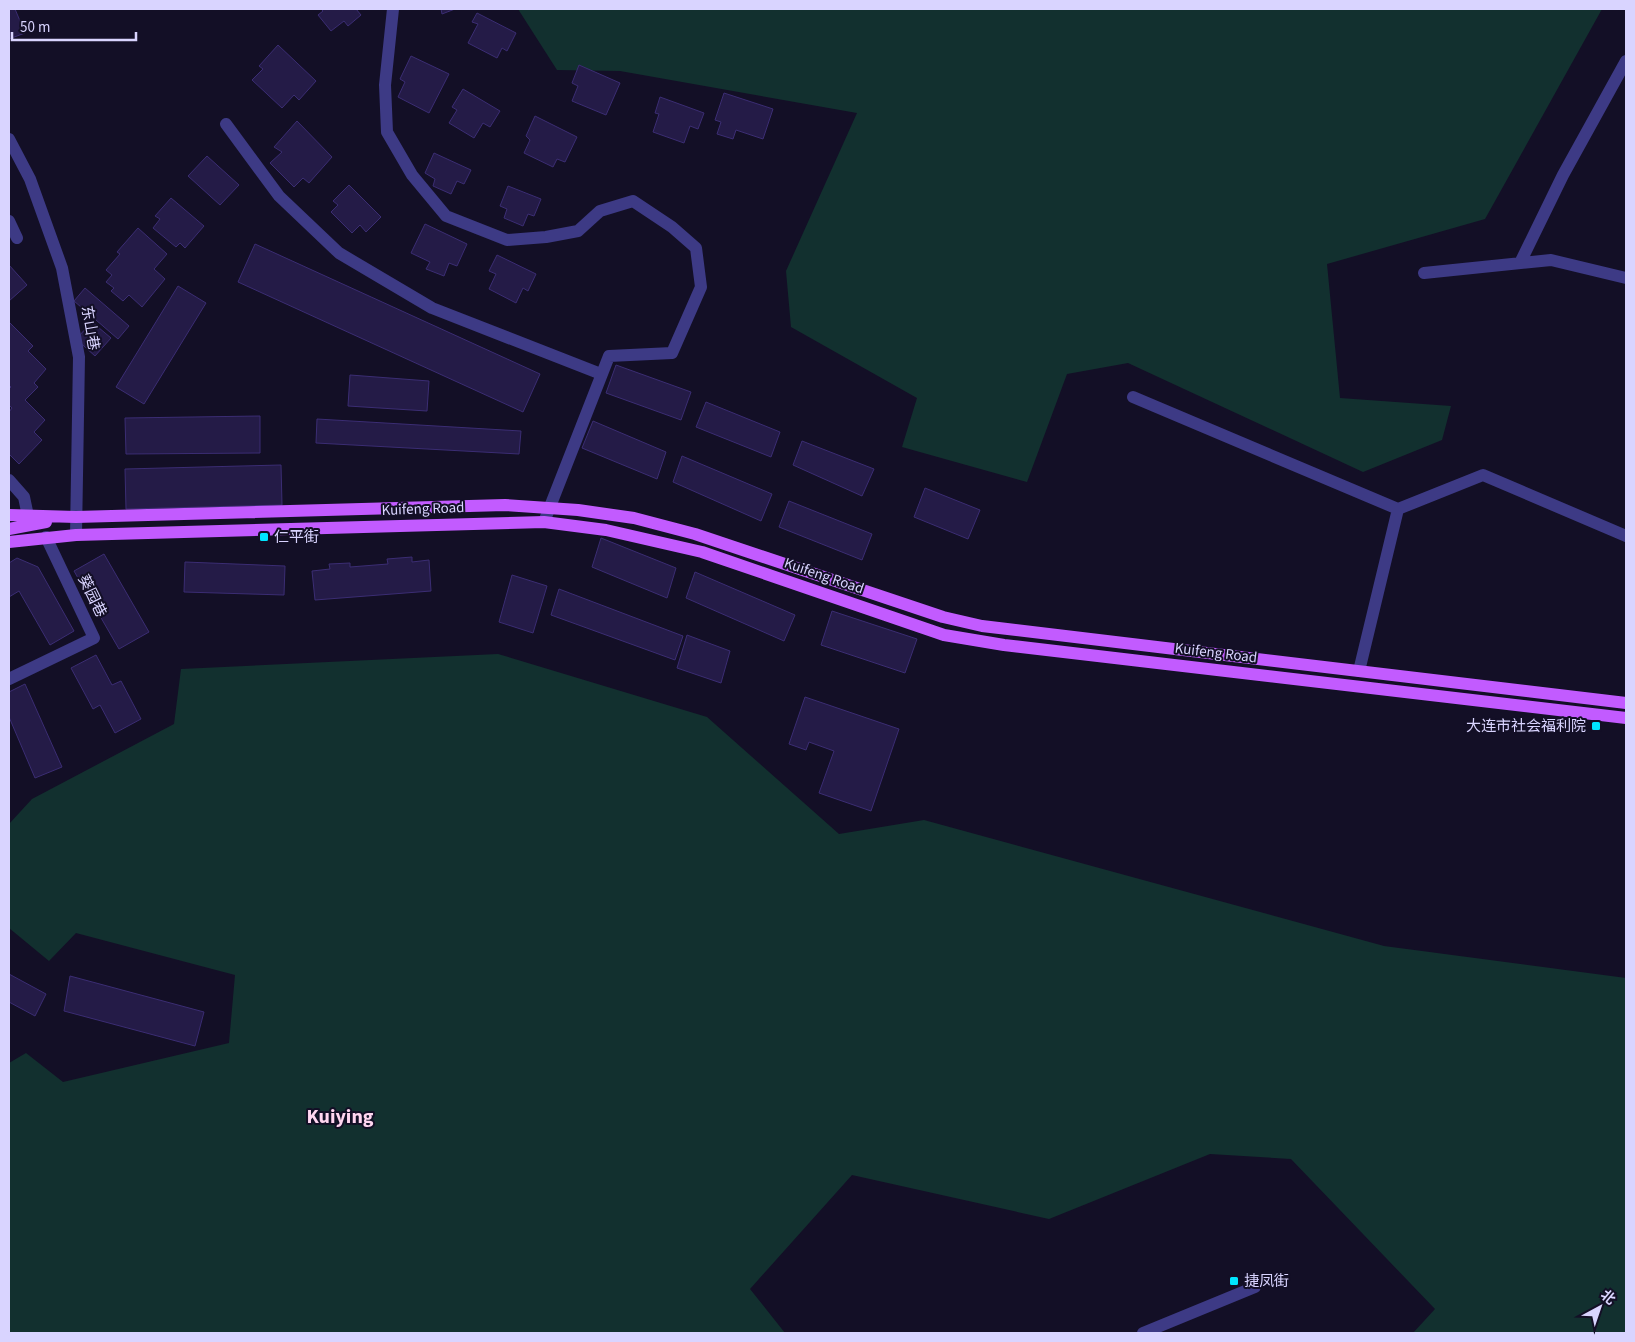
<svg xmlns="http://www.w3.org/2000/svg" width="1635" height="1342" font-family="'Source Sans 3','Noto Sans SC',sans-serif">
<rect width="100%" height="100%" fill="#130f26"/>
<path fill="#12302f" d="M518,9H1602L1485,219L1327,264L1340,398L1451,406L1442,440L1363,472L1128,363L1067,374L1027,482L902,447L917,398L791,327L786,271L857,113L620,71L557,70Z
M498,654L707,717L839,834L924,820L1384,946L1626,978V1333H1413L1435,1309L1291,1159L1210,1154L1049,1219L852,1175L750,1289L785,1333H9V1063L26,1053L63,1082L229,1043L235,975L76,933L49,961L9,928V824L32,799L174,724L181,669Z"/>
<path fill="#241b47" stroke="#3b2d73" d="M9,9H15L25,33L9,39Z
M321,9H356L361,15L348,26L344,21L331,31L318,15L323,11Z
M441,9H455L442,14Z
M477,13L516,33L507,51L502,48L497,58L468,43L478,24L472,22Z
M278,45L316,81L299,100L294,95L282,108L252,80L263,69L259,66Z
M411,56L449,74L429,113L398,97L405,82L400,79Z
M579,65L620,83L606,115L572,101L578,86L572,83Z
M463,89L500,111L490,127L483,123L474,138L449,123L457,110L452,107Z
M724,93L773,109L763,139L736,130L733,139L717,134L721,122L715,120Z
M660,97L704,113L698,129L690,126L684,143L653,132L659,114L655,113Z
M535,116L577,137L565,162L557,159L553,167L524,153L530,140L526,136Z
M297,121L332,157L309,183L303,178L294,187L270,163L282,152L274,147Z
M434,153L471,170L464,184L457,181L451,194L433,186L435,179L425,173Z
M207,156L239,185L220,205L188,176Z
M349,185L381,217L366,232L360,225L352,233L331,212L338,205L333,201Z
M508,186L541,199L534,216L528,214L523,226L504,218L507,209L500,206Z
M171,198L204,226L185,248L180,243L176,247L153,228L160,219L155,216Z
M425,224L467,244L457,266L449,263L444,276L426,269L430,262L411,253Z
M138,228L167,254L154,269L165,279L142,307L129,295L123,301L111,291L114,288L106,282L112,275L106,270L120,254L117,252Z
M255,244L540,374L523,412L238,282Z
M497,255L536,274L528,291L523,288L516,303L489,289L496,274L489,271Z
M9,265L27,285L9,301Z
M178,286L206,303L144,404L116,387Z
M85,288L129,326L118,339L74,301Z
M9,322L33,346L28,351L46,369L34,383L38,387L25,400L45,420L34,432L42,440L19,464L9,454V412L12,408L9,405V389L11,387L9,385Z
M92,322L111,338L95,356L76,339Z
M616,365L691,392L681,420L606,393Z
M350,375L429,381L427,411L348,406Z
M706,402L780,432L771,457L696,427Z
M260,416V453L126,454L125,418Z
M317,419L521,431L519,454L316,443Z
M593,421L666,452L657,479L582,448Z
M802,441L874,469L862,496L793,465Z
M682,456L772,494L761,521L673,482Z
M281,465L282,505L126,509L125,469Z
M925,488L980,510L968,539L914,517Z
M789,501L872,534L862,560L779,527Z
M601,538L676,568L667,598L592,567Z
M104,554L149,632L119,649L74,571Z
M412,557V562L429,560L431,591L315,600L312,571L330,569L329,564L350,563V567L388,564L387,559Z
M17,558L38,567L74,631L50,645L19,591L9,597V563Z
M185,562L285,566L284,595L184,592Z
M695,572L795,615L784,641L686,598Z
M512,575L547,586L533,633L499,622Z
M559,589L683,636L675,660L551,615Z
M832,611L917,639L905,673L821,645Z
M687,635L730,651L721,683L677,668Z
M96,655L112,685L121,681L141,719L115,733L100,705L93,709L71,668Z
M25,684L62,767L35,778L9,717V692Z
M805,697L899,729L871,811L819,793L834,751L809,742L806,750L789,744Z
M9,974L46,994L35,1016L9,1002Z
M70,976L204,1012L195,1046L64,1011Z"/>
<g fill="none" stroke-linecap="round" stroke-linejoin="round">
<path stroke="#3d3a85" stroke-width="12" d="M393,9L385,85L387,132L412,175L446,216L507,240L546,237L578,231L600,211L633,201L672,227L696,248L701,287L672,353L609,356L544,522
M226,124L279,196L339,253L432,308L601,374
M9,139L30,179L62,268L79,357L76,535
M9,221L17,238
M1520,263L1563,175L1626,61
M1424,273L1551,260L1626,278
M1133,397L1398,509
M9,480L24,497L28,516
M1359,671L1398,509L1483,475L1626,536
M9,679L94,638L46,537
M1143,1333L1255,1287"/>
<path stroke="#c25bff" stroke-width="12" d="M9,515L76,517L505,505L578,510L634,518L695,534L943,617L982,626L1626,703
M9,529L46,522
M9,542L76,535L544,522L606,530L702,552L944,635L1004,645L1626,718"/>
</g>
<g fill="#00e5ff" stroke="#130f26" stroke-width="2">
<rect x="259" y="532" width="10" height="10" rx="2.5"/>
<rect x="1591" y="721" width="10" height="10" rx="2.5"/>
<rect x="1229" y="1276" width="10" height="10" rx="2.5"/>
</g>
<g text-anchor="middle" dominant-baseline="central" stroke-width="4" stroke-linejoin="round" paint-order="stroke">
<g font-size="15" fill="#d9d4ff" stroke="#130f26">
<text transform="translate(90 328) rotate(80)">东山巷</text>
<text transform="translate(423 509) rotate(-2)">Kuifeng Road</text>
<text transform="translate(824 576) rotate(19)">Kuifeng Road</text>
<text transform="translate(92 596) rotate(64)">葵园巷</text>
<text transform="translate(1216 653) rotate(7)">Kuifeng Road</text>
</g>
<g font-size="15" fill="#d9d4ff" stroke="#130f26" text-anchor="start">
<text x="274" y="537">仁平街</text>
<text x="1586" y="726" text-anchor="end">大连市社会福利院</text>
<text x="1244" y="1281">捷凤街</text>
</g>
<g font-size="20" font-weight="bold" fill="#ffd6f0" stroke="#130f26">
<text x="340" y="1117">Kuiying</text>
</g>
</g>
<rect width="1635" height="1342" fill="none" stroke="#d9d4ff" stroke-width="20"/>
<g transform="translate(1600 1307) rotate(40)" stroke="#130f26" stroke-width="4" paint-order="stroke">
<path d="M0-4L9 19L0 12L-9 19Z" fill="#d9d4ff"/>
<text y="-8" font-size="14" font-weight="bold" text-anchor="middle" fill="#d9d4ff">北</text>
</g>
<path d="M12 32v8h124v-8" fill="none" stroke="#d9d4ff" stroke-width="2.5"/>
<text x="20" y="32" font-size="15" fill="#d9d4ff" stroke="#130f26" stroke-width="4" paint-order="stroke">50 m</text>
</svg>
